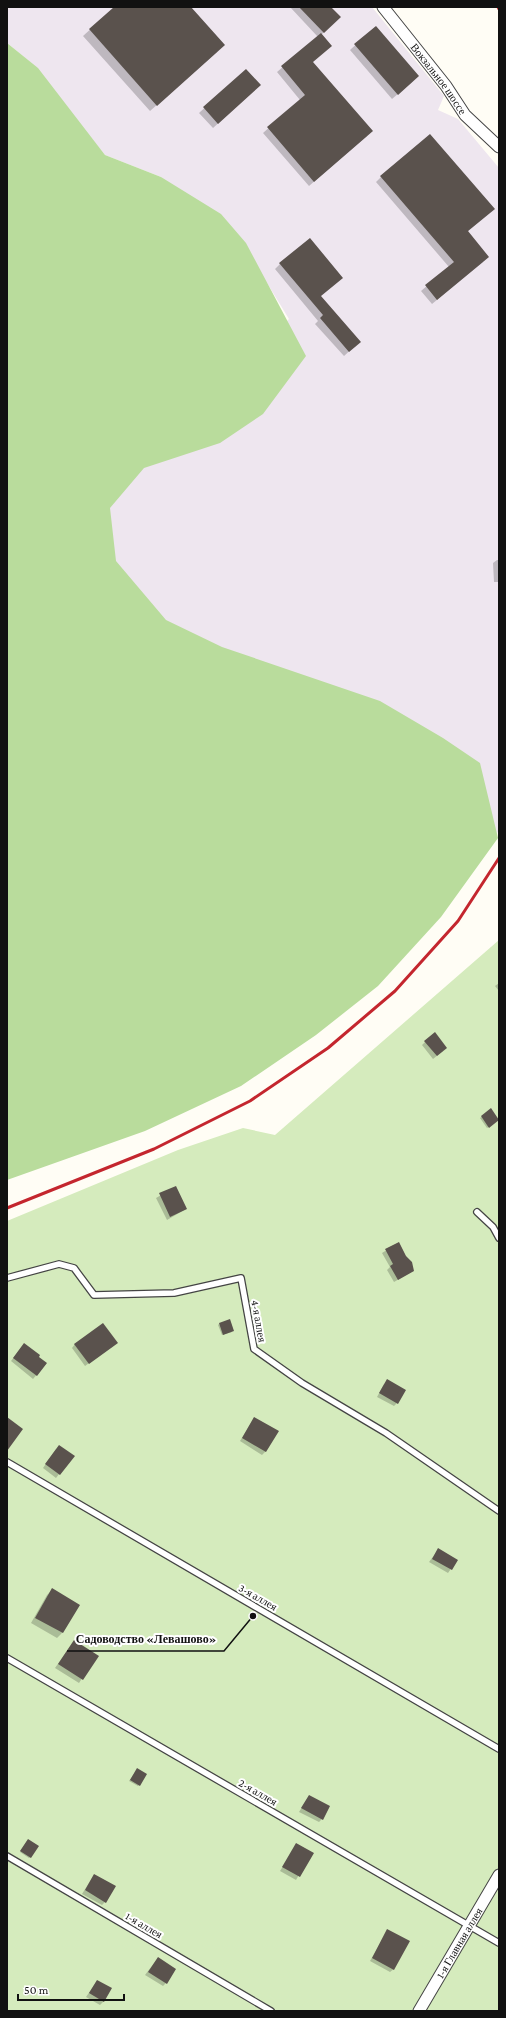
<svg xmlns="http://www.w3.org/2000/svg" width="506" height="2018" font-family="'Crimson Pro',serif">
<rect width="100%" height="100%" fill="#fffdf5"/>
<path fill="#eee6ef" d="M7,7H372L444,96L438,110L458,119L499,168V830L470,873L123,612L100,502L289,319L267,283L161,177L105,155L30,62L7,43Z"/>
<path fill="#d5ebbd" d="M499,940V2011H7V1221L178,1150L243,1128L275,1135Z"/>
<path fill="#b9dc9c" d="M7,43L38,68L105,155L161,177L221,214L246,243L306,356L263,414L220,443L144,468L110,508L116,561L166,620L222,647L380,701L443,738L480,763L498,838L441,917L378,986L316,1035L241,1086L145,1131L7,1180Z"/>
<path fill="#0003" d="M115,7H189L217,52L150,111L83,36Z
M290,7H330L340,17L321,35L312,62L367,136L309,186L263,133L300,100L277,72L318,37Z
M375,27L413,81L392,99L350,50Z
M246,70L255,90L213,128L199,113Z
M381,177L488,214L467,232L483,262L432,304L421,291L449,267L376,182Z
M280,264L355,346L344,356L315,324L318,321L275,269Z
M497,560H499V582H494L493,563Z
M499,983V991L495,986Z
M425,1042L443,1051L433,1059L422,1045Z
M491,1110L497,1121L487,1128L480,1118Z
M175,1187L186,1209L167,1220L156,1198Z
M398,1243L413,1271L394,1282L387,1270L390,1267L382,1253Z
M219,1324L232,1332L222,1335L218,1325Z
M75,1344L113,1346L85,1366L72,1348Z
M21,1348L46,1364L33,1379L11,1361Z
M384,1384L397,1403L394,1406L377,1397Z
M254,1418L266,1451L262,1455L240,1441Z
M56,1449L73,1456L56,1478L43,1468Z
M438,1550L457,1560L448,1573L429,1562Z
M52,1590L78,1605L62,1633L57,1638L31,1623L47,1595Z
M74,1641L97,1656L79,1683L55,1668Z
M136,1771L139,1785L138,1786L129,1781Z
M309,1796L322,1819L319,1822L299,1812Z
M27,1841L31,1857L29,1858L20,1852Z
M297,1844L312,1853L296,1880L280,1871Z
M94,1875L105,1902L102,1905L82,1894Z
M388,1930L394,1969L390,1972L370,1961Z
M158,1958L166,1983L163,1986L145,1975Z
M97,1981L104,2001L100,2005L86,1997Z"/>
<path fill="#5a524d" d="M114,7H191L225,45L157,106L89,29Z
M299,7H331L341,17L324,33Z
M376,26L419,76L398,95L354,44Z
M321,33L332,46L313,62L373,131L314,182L267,127L305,95L281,66Z
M246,69L261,85L218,124L203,107Z
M430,134L495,209L468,231L489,257L437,300L425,285L454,262L380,176Z
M310,238L343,278L321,296L361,342L349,352L320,318L323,315L279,263Z
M435,1032L447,1048L437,1056L424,1041Z
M491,1108L499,1120L489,1128L481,1116Z
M176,1186L187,1209L170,1217L159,1193Z
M399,1242L406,1256L412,1262L414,1271L398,1280L390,1266L393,1264L385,1249Z
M230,1319L234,1331L223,1335L219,1323Z
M103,1323L118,1343L89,1364L74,1344Z
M24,1343L40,1355L39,1357L47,1363L37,1376L13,1358Z
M387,1379L406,1390L398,1404L379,1393Z
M7,1417L23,1429L7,1451Z
M254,1417L279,1431L266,1452L242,1438Z
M59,1445L75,1456L60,1475L45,1464Z
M438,1548L458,1560L452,1570L432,1559Z
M52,1588L80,1605L63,1633L35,1618Z
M74,1640L99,1656L83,1680L58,1664Z
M137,1768L147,1774L140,1786L130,1780Z
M309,1795L330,1806L323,1820L301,1808Z
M28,1839L39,1846L31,1858L20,1851Z
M296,1843L314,1853L300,1877L282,1867Z
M94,1874L116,1886L106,1903L85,1890Z
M387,1929L410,1941L394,1970L372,1958Z
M158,1957L176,1969L167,1984L148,1972Z
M97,1980L112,1988L104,2002L89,1993Z"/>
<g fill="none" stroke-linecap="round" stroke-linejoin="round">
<defs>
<path id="lane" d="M477,1212L493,1227L499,1238
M7,1278L59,1264L74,1268L94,1295L174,1293L241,1278L254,1349L302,1383L386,1433L499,1511
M7,1462L499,1749
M7,1658L499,1943
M7,1856L271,2011"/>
<g id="street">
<path id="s1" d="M383,7L446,86L465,115L499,147"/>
<path id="s2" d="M419,2011L499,1875"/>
</g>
</defs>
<use href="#lane" stroke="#444" stroke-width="8"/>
<use href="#street" stroke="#444" stroke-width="13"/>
<use href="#lane" stroke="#fff" stroke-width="5.5"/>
<use href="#street" stroke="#fff" stroke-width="11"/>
<path stroke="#c4262e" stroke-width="3" d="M498,7L499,9
M7,1208L154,1149L250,1101L328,1048L395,991L458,921L499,858"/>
</g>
<g text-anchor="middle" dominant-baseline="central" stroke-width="4" stroke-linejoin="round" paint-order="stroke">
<g font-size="11" fill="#111" stroke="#fff">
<text stroke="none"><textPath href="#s1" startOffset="91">Вокзальное шоссе</textPath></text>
<text transform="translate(259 1321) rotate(80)">4-я аллея</text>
<text transform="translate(258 1597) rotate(30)">3-я аллея</text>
<text transform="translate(258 1792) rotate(30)">2-я аллея</text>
<text transform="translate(144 1925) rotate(30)">1-я аллея</text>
<text stroke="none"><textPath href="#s2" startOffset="79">1-я Главная аллея</textPath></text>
</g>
</g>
<path fill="none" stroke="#111" stroke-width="1.5" d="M253 1616L224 1651H67"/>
<circle fill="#111" stroke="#fff" stroke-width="1.5" cx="253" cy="1616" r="4"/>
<g font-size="12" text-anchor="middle" font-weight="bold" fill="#111" stroke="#fff" stroke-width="4" stroke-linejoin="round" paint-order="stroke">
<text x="146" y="1643">Садоводство «Левашово»</text>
</g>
<rect width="506" height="2018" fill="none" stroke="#111111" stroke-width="16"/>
<path d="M18 1994v6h106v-6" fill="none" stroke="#111111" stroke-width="2"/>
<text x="24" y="1994" font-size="12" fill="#111111" stroke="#ffffff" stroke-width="3" paint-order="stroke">50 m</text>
</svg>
